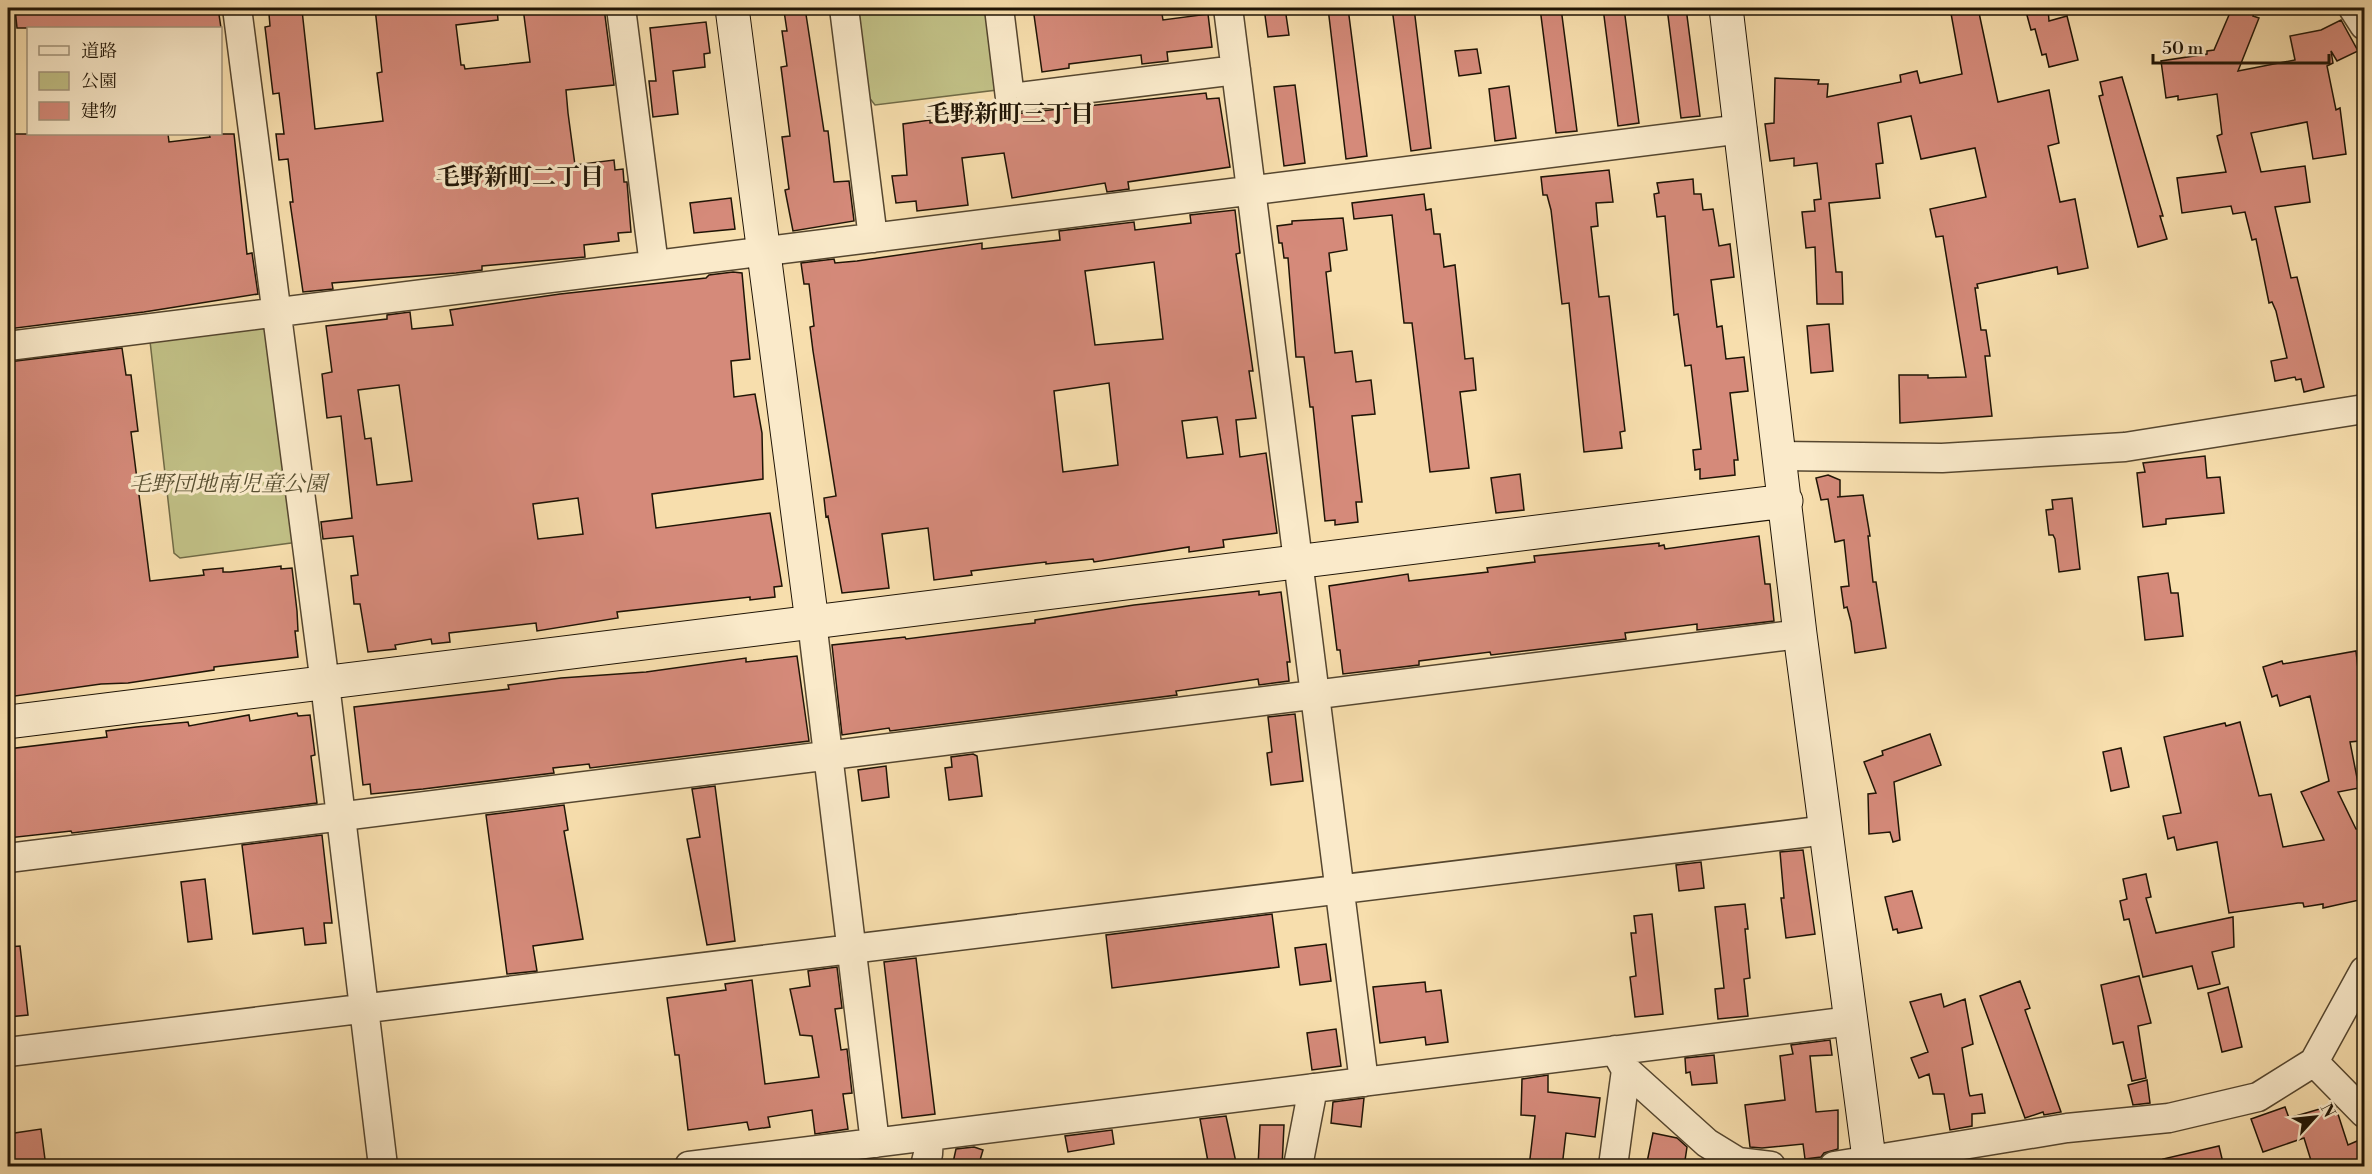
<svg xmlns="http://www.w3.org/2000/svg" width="2372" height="1174" font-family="'Libre Bodoni','Noto Serif JP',serif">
<rect width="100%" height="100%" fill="#f7dead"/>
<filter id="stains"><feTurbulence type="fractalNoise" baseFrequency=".00333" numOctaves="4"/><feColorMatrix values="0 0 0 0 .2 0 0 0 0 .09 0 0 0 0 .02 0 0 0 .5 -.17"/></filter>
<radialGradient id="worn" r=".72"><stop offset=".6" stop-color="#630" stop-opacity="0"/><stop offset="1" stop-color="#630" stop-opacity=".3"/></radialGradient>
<path fill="#c1c086" stroke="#706a46" stroke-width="1.5" d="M858,8H993L997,90L875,105L868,96Z
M257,323L270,333L296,537L291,543L180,558L174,553L150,341Z"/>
<path fill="#d58a7a" stroke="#1f1405" stroke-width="1.5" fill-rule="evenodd" d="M15,8H218L221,28H17Z
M375,8H497L498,20L456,25L461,65H464L465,69L530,62L523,8H604L614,85L566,90L568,113L575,165L614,160L615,170L623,169L624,182H627L631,232L618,233L619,241L584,245L585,257L482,266V270L456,273L332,283L333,289L303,292L290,202H293L288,159L279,160L276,134H284L279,93L273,94L265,27L270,26L269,14L302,10L315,129L383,121L377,73L382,72Z
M805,8L824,131H828L834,182L849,181L854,221L793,231L785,190L789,189L782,137L790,136L781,67L787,66L782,31H787L784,11Z
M1033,8H1161L1163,20L1208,14L1212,47L1167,52L1168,61L1142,64L1141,55L1069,64V68L1042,72Z
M1264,8H1285L1289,35L1268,37Z
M1328,8H1348L1367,156L1346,159Z
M1392,8H1414L1431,148L1411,151Z
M1540,8H1561L1577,131L1556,133Z
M1603,8H1624L1639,123L1618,126Z
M1667,8H1686L1700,116L1681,118Z
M1950,8H1978L1998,102L2049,90L2059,143L2048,146L2060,202L2075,199L2088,268L2058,274L2057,267L1977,284L1978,288H1975L1981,330H1986L1990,356H1985L1992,416L1900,423L1899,375H1928V378L1966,377L1943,236L1936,237L1930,209L1986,197L1975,148L1921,159L1911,116L1878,123L1883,163L1876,164L1880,198L1829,203L1836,272H1842L1843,304H1817L1815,247L1806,248L1802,212L1815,211L1814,200L1821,199L1817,163L1794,166V158L1770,161L1765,124L1774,123L1775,78L1819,80L1818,84H1828L1827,97L1901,82L1900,75L1917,71L1920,83L1962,74Z
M2025,8H2048L2049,21L2067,16L2078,60L2049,67L2046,54L2042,55L2035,29L2031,30Z
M2232,8H2257L2253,16L2259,18L2238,71L2295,60L2290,36L2321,30L2341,20L2358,51L2337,61L2331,51L2333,63L2327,66L2336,110L2340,108L2346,154L2313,159L2307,122L2251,133L2261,172L2305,166L2310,202L2275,207L2291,278L2297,277L2324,387L2304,392L2301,379L2296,380L2295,377L2275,381L2271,361L2287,358L2276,311L2272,302L2269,303L2256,239L2252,240L2245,212L2233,214L2231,206L2182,213L2177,178L2226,172L2217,136L2222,134L2217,94L2178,100V96L2166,98L2161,61L2207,54V51L2214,50Z
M706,22L710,53L704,54L705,67L673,71L678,114L653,117L649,81H656L650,28Z
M1477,49L1481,73L1459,76L1455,51Z
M2122,77L2163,216H2160L2167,239L2138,247L2099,96L2103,95L2100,82Z
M1295,85L1305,163L1284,166L1274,87Z
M1509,86L1516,138L1495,141L1489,89Z
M1206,93L1207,99L1219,98L1230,167L1128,182L1129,189L1107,192L1105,183L1012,198L1004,153L962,158L968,205L917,211L916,201L896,203L892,176L907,175L903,124L930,120V123Z
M8,134H168L169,142L210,137L209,134H234L247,254L252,253L258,294L144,312L8,329Z
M1609,170L1613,202L1596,203L1598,226L1591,227L1599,297L1609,296L1625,431L1620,432L1622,448L1584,452L1569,303L1562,304L1551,210L1547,195H1543L1541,177Z
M1693,179L1694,194H1701L1703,210L1713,209L1719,246L1730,244L1734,277L1711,280L1717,327L1722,326L1726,359L1744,357L1748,391L1730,393L1738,460H1734L1735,475L1700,479V469L1695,470L1693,450L1701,449L1691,365L1685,366L1678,314L1674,315L1665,216L1657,217L1654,194L1659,193L1657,183Z
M1424,194L1426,210L1431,209L1434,234H1440L1444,267L1455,265L1465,359L1473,358L1476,390L1460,392L1469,468L1430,472L1412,323H1404L1392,215L1354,219L1352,203Z
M731,198L735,229L694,233L690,203Z
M1235,210L1240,253L1236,254L1253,371H1249L1256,418L1236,420L1240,457L1266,453L1277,533L1223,540L1224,547L1189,552V547L1094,562L1093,559L1046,564V562L971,571L972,575L934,580L928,528L882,534L889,588L842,593L828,516L826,517L824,498L836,496L813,351L810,327L814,326L809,284H804L801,263L834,259L835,263L857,261L982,243V249L1060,240L1059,231L1134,222L1135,230L1191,223L1190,215ZM1154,262L1163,339L1095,345L1085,271ZM1109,383L1118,465L1063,472L1054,391ZM1217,417L1223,454L1187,458L1182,421Z
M1343,218L1347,250L1329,253L1331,271L1326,272L1335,353L1352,351L1356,382L1371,380L1375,414L1352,416L1362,502H1356L1358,522L1335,525V520L1325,521L1313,407H1310L1304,357H1296L1288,258H1284L1282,243H1279L1277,226L1292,224V221Z
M733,272L742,273L750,359L731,361L734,397L755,394L762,433L763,479L652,494L656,528L770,513L782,586L774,587L775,597L750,600V597L617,612L618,618L537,631L536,623L449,633L450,642L432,644L431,639L395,645L396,649L368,652L360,604H354L351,576L358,575L353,536L323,539L321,522L352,518L341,416L327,418L322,374L332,372L326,326L387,319V315L410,312L412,329L453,325L450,310L560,294L706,278L709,275ZM399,385L412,481L377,485L371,438L365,439L358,390ZM578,498L583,534L538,539L533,504Z
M1829,324L1833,371L1811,373L1807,326Z
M122,348L126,375H131L138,431L131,432L150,581L204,575L203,570L223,568V572H230L281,566V569L292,568L297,611L298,631H295L298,657L214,667V670L128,683L101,684L8,697V362Z
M2205,456L2207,478L2220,477L2224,513L2166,519V524L2143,527L2137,473L2145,472L2143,463Z
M1520,474L1524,510L1496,513L1491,478Z
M1828,475L1840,480V497H1837L1863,495L1870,536H1868L1873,582H1876L1886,648L1855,653L1851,622L1847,607L1844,608L1841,587L1849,586L1844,540L1835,542L1828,499L1821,500L1816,478Z
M2072,498L2080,569L2059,572L2055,539L2053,535H2049L2046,510L2053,509L2052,500Z
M1759,536L1765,584H1770L1774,621L1697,630V624L1625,633L1626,639L1491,655L1490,652L1419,661V665L1343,674L1340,650H1337L1329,586L1408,574L1409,581L1488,572L1487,568L1535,562L1534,556L1659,543V546L1664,545L1665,549Z
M2168,573L2171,593H2178L2183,636L2145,640L2138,577Z
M1259,591V595L1281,592L1290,662H1287L1289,681L1259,685L1258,679L1176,691L1177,695L890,731L889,728L842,735L832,645L905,637L906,639L1035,623V620L1134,605Z
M2356,651L2364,723L2362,724V731L2358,732L2359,741L2350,742L2359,788L2338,792L2356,829H2359L2364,851V899L2323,908V904L2304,907L2303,903H2298L2229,913L2217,842L2177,850L2174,837L2168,839L2163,816L2181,813L2164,737L2225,723L2226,726L2240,722L2259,796L2271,794L2283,847L2324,840L2301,792L2329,781L2310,696L2280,706L2277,695L2272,697L2263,667L2282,661L2283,664Z
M797,656L809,741L590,768L589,764L553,768L554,773L423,789L371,794L370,784L363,785L354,707L509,689L508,685L561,678L646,672L746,658V662Z
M297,713L298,716L310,715L315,755L311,756L317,803L72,833L71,831L8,838V749L107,737L106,731L136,727L188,722L189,726L249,715L250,721Z
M1295,714L1303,781L1271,785L1267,753L1272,752L1268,717Z
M1930,734L1941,765L1894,782L1900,840L1893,842L1890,832L1869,834L1868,794L1876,793L1864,762L1883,755L1882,751Z
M2121,748L2129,787L2111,791L2103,752Z
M973,754L977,756L982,796L949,800L945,768L952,767L951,757Z
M886,766L889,797L862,801L858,770Z
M715,786L735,941L707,945L687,839L700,837L692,789Z
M564,805L568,830L564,831L583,939L533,946L537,971L507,974L486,815Z
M322,835L332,923H324L326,943L305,945L303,928L253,934L242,845Z
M1803,850L1815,934L1786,938L1781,898H1784L1780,852Z
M1701,862L1704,888L1679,891L1676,865Z
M2146,874L2151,897L2146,898L2156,933L2233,917L2234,947L2212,952L2220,984L2198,989L2192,966L2143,977L2129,919L2124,920L2120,901L2127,899L2123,879Z
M205,879L212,939L188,942L181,882Z
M1912,891L1922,928L1898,933L1897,929L1893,930L1885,897Z
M1745,904L1748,929H1745L1750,978L1744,979L1748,1016L1718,1019L1715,989L1724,988L1715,907Z
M1272,914L1279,967L1112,988L1106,935Z
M1652,914L1663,1014L1635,1017L1630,977L1636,976L1631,933H1636L1634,916Z
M1326,944L1331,981L1300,985L1295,948Z
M20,946L28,1015L8,1017V947Z
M916,958L935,1114L902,1118L884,962Z
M837,967L842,1008L835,1009L841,1050L847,1049L852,1093L843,1094L848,1129L815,1134L812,1110L768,1117L770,1127L749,1130L747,1122L688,1130L679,1055H675L667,998L726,990L725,984L752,980L765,1084L819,1077L812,1036L800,1035L790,989L810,986L808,971Z
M2139,976L2151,1023L2138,1026L2146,1078L2132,1081L2123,1042L2113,1044L2101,985Z
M2020,981L2030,1008L2025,1010L2061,1112L2044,1115L2043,1112L2025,1118L1980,996Z
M1425,982L1426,992L1441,990L1448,1042L1426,1045L1425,1037L1380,1043L1373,987Z
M2228,987L2242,1047L2222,1052L2208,993Z
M1941,994L1944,1007L1965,999L1973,1044L1962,1048L1969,1093L1970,1096L1982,1094L1985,1113L1972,1114V1126L1950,1130L1944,1094H1933L1929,1074L1919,1078L1911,1058L1928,1052L1910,1002Z
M1336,1029L1341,1066L1312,1070L1307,1033Z
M1830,1040L1832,1055L1810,1056L1816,1112L1838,1110V1149L1824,1153L1821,1157L1805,1159L1803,1144L1762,1148L1750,1147L1745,1105L1785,1100L1780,1056L1793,1054L1791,1045Z
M1714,1055L1717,1083L1692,1085L1690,1072L1686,1073L1685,1058Z
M1548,1075V1092L1600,1098L1595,1137L1566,1133L1562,1167H1529L1535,1116L1521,1115L1522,1079Z
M2147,1080L2150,1103L2133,1105L2128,1085Z
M1364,1098L1361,1127L1331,1123L1333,1102Z
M2333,1105L2336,1108L2348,1145L2364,1138V1167H2313L2304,1138L2263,1152L2251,1119L2285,1107L2289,1118Z
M1226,1116L1237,1167H1209L1200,1119Z
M1260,1125H1284L1282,1167H1258Z
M41,1129L46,1167H10L8,1134Z
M1112,1130L1114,1144L1068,1152L1065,1136Z
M1653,1133L1677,1138L1687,1147L1684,1167H1646Z
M2219,1146L2224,1167H2164L2163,1159Z
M974,1147L983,1150L978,1167H952L956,1149Z"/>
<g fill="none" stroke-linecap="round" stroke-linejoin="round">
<defs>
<path id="street" d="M237,8L325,684L383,1166
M621,8L654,265
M844,8L873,238
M999,8L1010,98L1236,70
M1228,8L1364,1082
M2353,8L2364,25
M8,346L1742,129
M1781,456L1942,458L2125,447L2364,409
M812,622L875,1143
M8,858L1800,634
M1615,1050L1626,1070L1707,1143L1738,1162L1771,1166
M8,1052L1827,830
M2314,1062L2364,1113
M689,1166L1851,1021
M925,1166L928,1154L929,1136
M1298,1166L1313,1088
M1613,1166L1626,1070
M1834,1166L2067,1128L2169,1118L2258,1097L2314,1062L2364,971"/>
<path id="secondary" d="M732,8L812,622
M1726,8L1800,634L1870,1166
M8,722L1786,501"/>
</defs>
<use href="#street" stroke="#55462f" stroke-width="31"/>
<use href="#secondary" stroke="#1f1405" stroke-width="35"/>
<use href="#street" stroke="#faeaca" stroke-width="28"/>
<use href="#secondary" stroke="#faeaca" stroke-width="33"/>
</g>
<g text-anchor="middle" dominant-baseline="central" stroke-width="6" stroke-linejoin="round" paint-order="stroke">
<g font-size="22" font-style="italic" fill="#585032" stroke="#faeaca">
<text x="228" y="484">毛野団地南児童公園</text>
</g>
<g font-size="24" font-weight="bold" fill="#1f1405" stroke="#faeaca">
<text x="1010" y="115">毛野新町三丁目</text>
<text x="520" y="178">毛野新町二丁目</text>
</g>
</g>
<rect width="2372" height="1174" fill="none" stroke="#f7dead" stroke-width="30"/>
<rect x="9" y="9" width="2354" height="1156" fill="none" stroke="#1f1405" stroke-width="3"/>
<rect x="15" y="15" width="2342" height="1144" fill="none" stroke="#1f1405" stroke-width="1.5"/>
<rect x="27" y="27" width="195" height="108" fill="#faeaca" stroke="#a2947b" stroke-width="1.5"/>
<rect x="39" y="46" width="30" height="9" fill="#faeaca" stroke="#a2947b" stroke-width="1.5"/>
<text x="81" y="57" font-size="18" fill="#1f1405">道路</text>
<rect x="39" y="72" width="30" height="18" fill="#c1c086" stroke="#a2947b" stroke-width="1.5"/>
<text x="81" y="87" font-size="18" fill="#1f1405">公園</text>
<rect x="39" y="102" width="30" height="18" fill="#d58a7a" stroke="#a2947b" stroke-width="1.5"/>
<text x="81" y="117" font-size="18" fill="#1f1405">建物</text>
<g transform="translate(2315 1117) rotate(63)" stroke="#faeaca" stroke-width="4.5" paint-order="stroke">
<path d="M0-4.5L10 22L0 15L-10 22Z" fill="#1f1405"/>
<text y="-9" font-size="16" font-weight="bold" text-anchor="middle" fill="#1f1405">N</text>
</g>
<path d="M2153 54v9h176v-9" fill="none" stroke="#1f1405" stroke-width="3"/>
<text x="2162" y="54" font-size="18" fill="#1f1405" stroke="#faeaca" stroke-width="4.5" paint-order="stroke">50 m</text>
<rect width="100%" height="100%" filter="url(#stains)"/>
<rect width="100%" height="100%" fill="url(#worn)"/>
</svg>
